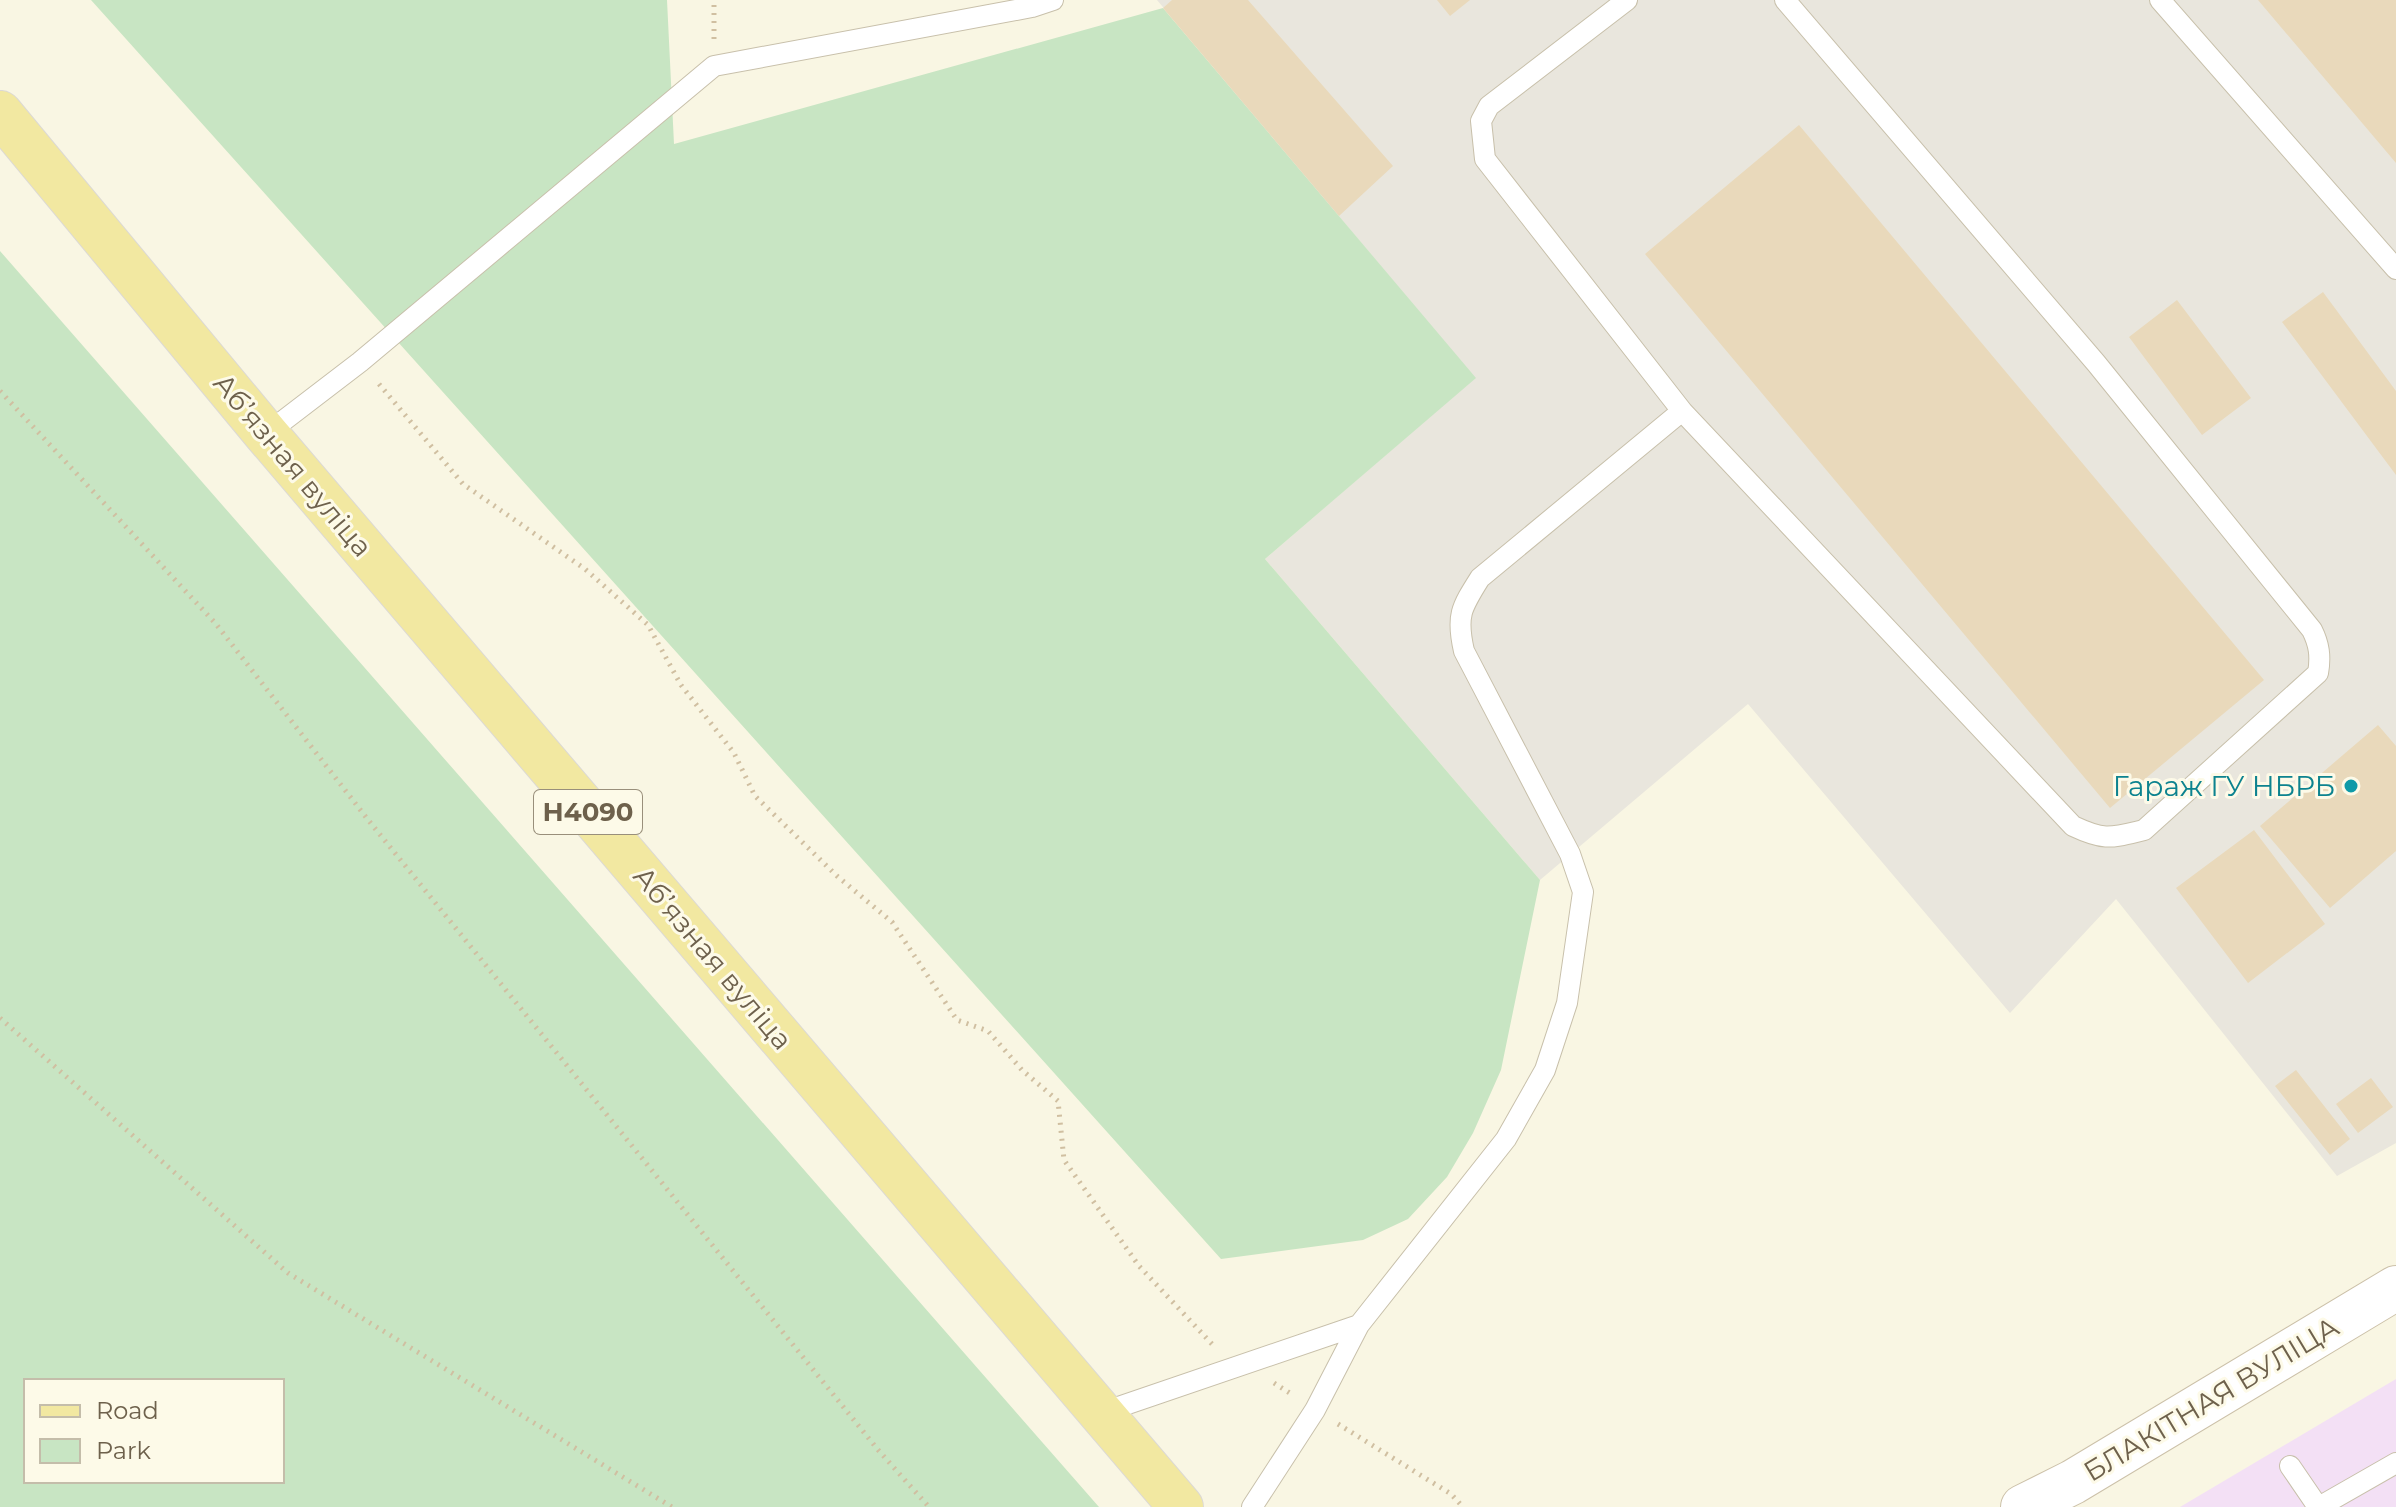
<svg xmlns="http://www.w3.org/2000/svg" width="2396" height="1507" font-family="Montserrat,sans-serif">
<rect width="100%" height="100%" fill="#f9f6e3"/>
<path fill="#e9e6dd" d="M1157,0H2396V1143L2337,1176L2116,899L2010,1013L1748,704L1540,880L1265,559L1475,378Z"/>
<path fill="#f3e0f5" d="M2396,1379V1507H2180Z"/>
<path fill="#c8e5c3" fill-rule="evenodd" d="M91,0H667L674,144L1163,8L1476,378L1265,559L1540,880L1501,1070L1473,1133L1447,1177L1408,1219L1363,1240L1221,1259Z
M0,251L1099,1507H0ZM282,1381V1481H26V1381Z"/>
<path fill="#e9d9bb" d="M1172,0H1248L1393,166L1339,216L1163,8Z
M1437,0H1470L1450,16Z
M2258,0H2396V163Z
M1799,125L2264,680L2110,808L1645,254Z
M2323,292L2396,391V475L2282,322Z
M2177,300L2251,398L2202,435L2129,337Z
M2378,725L2396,746V851L2330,908L2260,826Z
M2254,830L2325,924L2248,983L2176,888Z
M2296,1070L2350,1139L2330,1155L2275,1086Z
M2371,1078L2393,1107L2358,1133L2336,1104Z"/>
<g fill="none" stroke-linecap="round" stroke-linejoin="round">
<defs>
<path id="lane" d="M2160,0L2396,269
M1682,411L2073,826C2105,841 2110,838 2144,830L2318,673C2321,656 2319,644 2312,630L2096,363L1785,0
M266,434L360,362L714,66L1032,7L1053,0
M1101,1413L1359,1325
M2290,1466L2318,1507
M1252,1507L1315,1410L1359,1325L1506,1139L1545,1070L1567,1003L1583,892L1570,854L1464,651C1456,616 1461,608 1480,578L1682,411L1485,159L1481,121L1489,106L1627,0
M2319,1507L2396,1463"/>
<path id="secondary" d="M2023,1507L2073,1482L2396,1288"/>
<path id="primary" d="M0,113L266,434L1181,1507"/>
</defs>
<use href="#lane" stroke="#c8c0ab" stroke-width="22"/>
<use href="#secondary" stroke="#ccc1a9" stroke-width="46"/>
<use href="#primary" stroke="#dcd9d4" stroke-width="46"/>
<path stroke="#d0bfa1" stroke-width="5" stroke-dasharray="2 6" stroke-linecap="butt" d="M714,39V0
M379,384L463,484L585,569L648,625L681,685L734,753L755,796L837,876L892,922L957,1020L988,1031L1022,1070L1058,1101L1064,1160L1139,1266L1212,1344
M0,391L216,624L369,821L879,1451L929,1507
M0,1018L288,1273L672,1507
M1274,1383L1293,1395
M1338,1424L1451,1494L1463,1507"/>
<use href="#lane" stroke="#fff" stroke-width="20"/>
<use href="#secondary" stroke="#fff" stroke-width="44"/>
<use href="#primary" stroke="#f2e8a1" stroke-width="44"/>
</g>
<circle fill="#0f9aa8" stroke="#fdfae8" stroke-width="3" cx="2351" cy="786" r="8"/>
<g text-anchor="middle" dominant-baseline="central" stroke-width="6" stroke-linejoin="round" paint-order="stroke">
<rect fill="#fdfae8" stroke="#998f7b" stroke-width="2" x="534" y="790" width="108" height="44" rx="6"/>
<g font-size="26" font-weight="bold" fill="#6e614c">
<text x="588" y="812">Н4090</text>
</g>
<g font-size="28" fill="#6e614c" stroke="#fdfae8">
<text transform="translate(293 465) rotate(50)">Абʼязная вуліца</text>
<text transform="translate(713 958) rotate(50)">Абʼязная вуліца</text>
<text transform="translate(2211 1399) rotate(-31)">БЛАКІТНАЯ ВУЛІЦА</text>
</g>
<g font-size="28" fill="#0d838f" stroke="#fdfae8" text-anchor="end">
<text x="2335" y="786">Гараж ГУ НБРБ</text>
</g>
</g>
<rect x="24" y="1379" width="260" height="104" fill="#fdfae8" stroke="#c4bdaa" stroke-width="2"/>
<rect x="40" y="1405" width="40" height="12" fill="#f2e8a1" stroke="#c4bdaa" stroke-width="2"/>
<text x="96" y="1419" font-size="24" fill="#6e614c">Road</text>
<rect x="40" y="1439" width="40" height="24" fill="#c8e5c3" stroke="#c4bdaa" stroke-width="2"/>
<text x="96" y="1459" font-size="24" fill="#6e614c">Park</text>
</svg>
